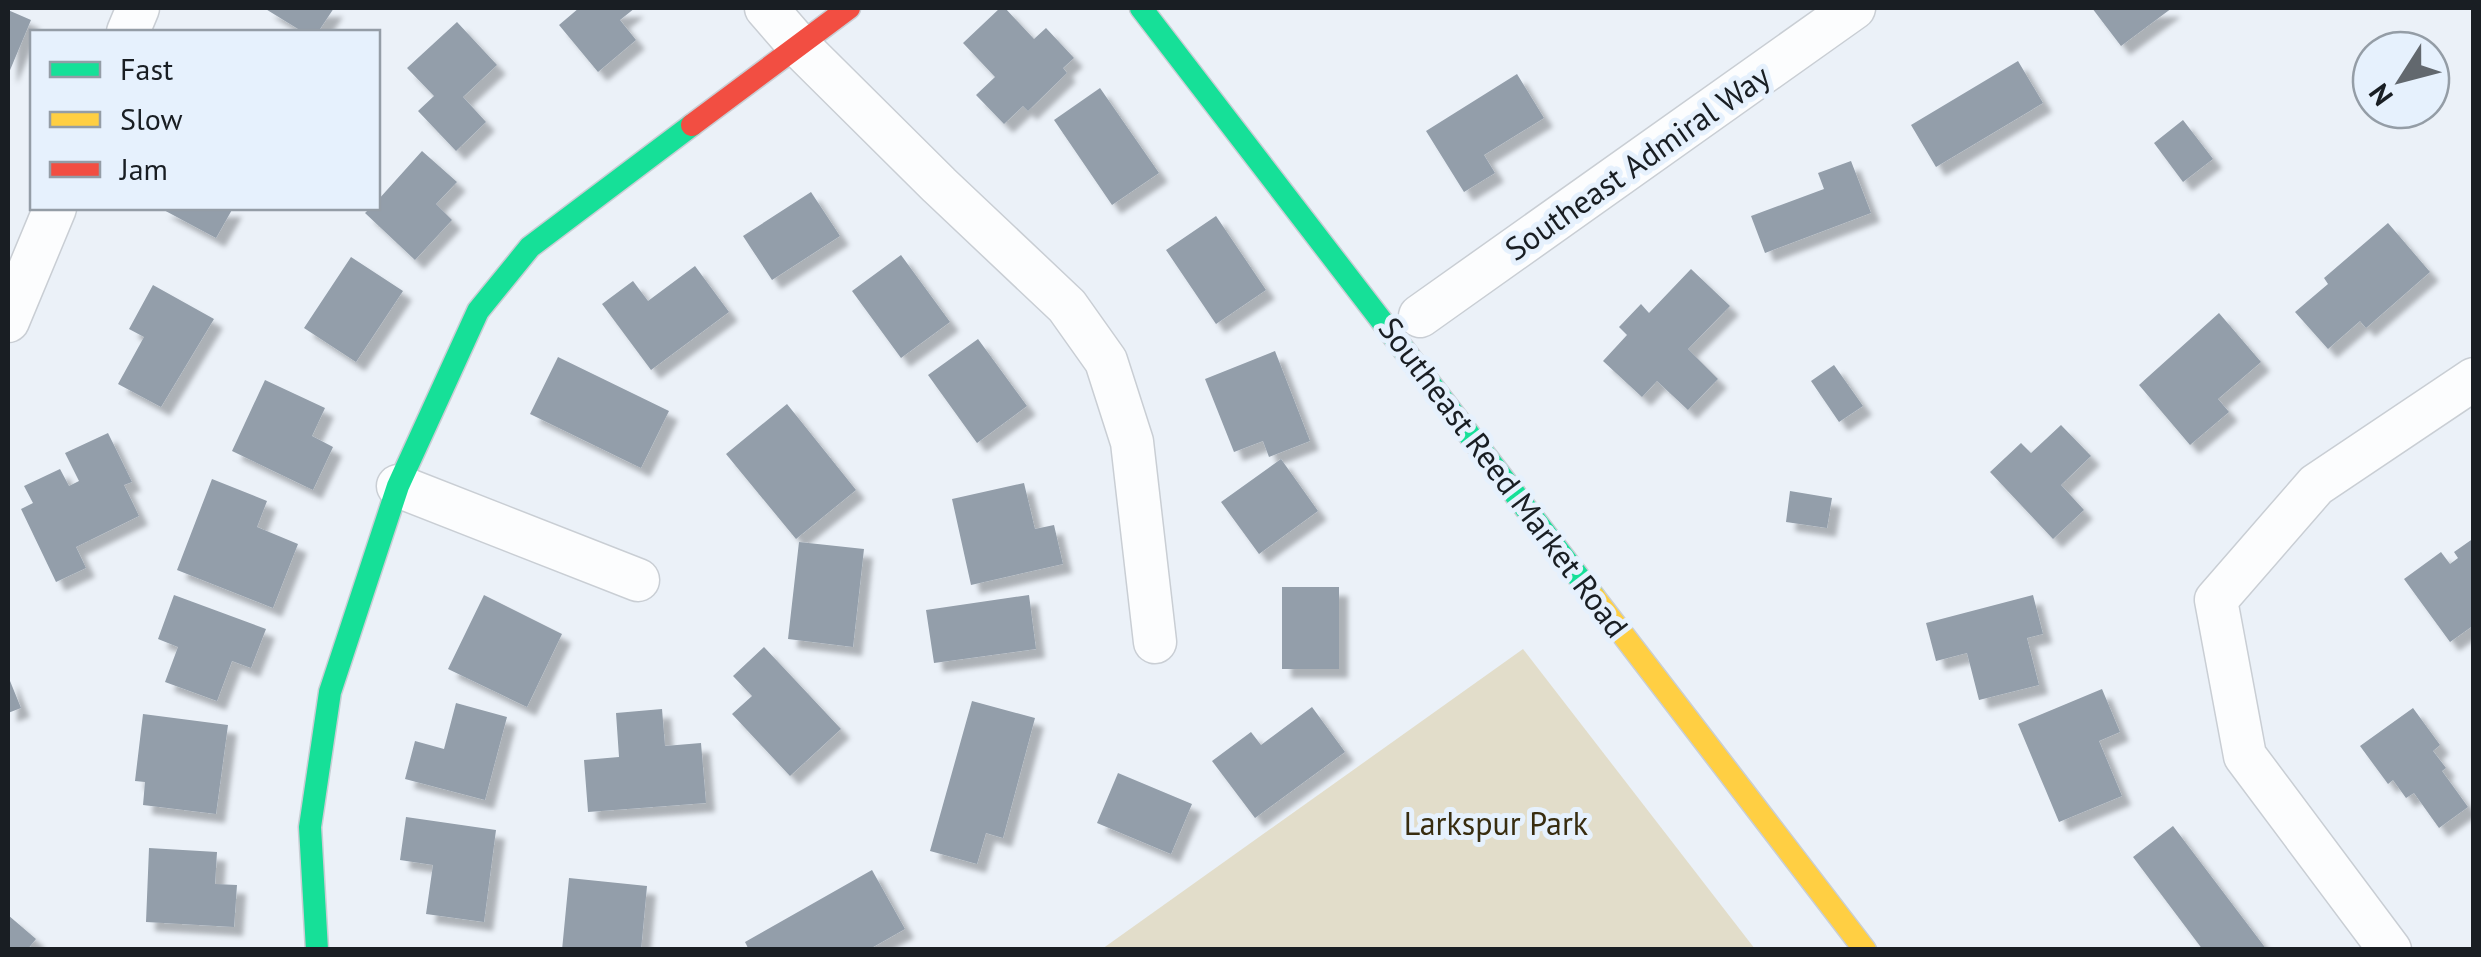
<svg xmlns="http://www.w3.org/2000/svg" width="2481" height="957" font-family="'PT Sans',sans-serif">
<defs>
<filter id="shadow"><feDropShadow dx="9" dy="9" stdDeviation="2.5" flood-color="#0004"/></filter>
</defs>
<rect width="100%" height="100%" fill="#ebf1f8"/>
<path fill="#e2ddca" d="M1523,649L1755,949H1102Z"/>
<path fill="#939eaa" filter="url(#shadow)" d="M264,8H334L318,32H303Z
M579,8H635L620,20L636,40L598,72L559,25Z
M1000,8H1005L1034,39L1046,28L1074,58L1063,68L1067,73L1028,111L1023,106L1004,124L976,95L995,77L963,43Z
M2092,8H2172L2121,46Z
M8,10L31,20L8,75Z
M457,22L497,65L463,97L486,122L456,151L418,111L434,96L407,68Z
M2018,61L2043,103L1936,167L1911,125Z
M1517,74L1544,118L1484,155L1495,173L1464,192L1426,131Z
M1100,88L1159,173L1112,205L1054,120Z
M2183,120L2213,159L2183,182L2154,143Z
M422,151L457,182L436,204L452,220L415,260L365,213L370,208H378V200Z
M1851,161L1871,213L1765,253L1751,216L1824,189L1818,173Z
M811,192L840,236L772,280L743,236Z
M160,208H233L216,238Z
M1216,216L1266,290L1216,324L1166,250Z
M2388,223L2430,272L2366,328L2360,321L2328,349L2295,312L2328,284L2324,278Z
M901,255L950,322L901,358L852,291Z
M351,257L403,291L356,362L304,328Z
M695,266L729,312L651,370L602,304L633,281L648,301Z
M1691,269L1730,306L1688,349L1718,379L1688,410L1657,381L1642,397L1603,361L1627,335L1619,327L1641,304L1649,313Z
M153,285L214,319L161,407L118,384L144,337L129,329Z
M2219,313L2261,362L2218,399L2229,412L2190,445L2139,385Z
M978,339L1027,406L977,443L928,375Z
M1275,351L1310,441L1269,457L1263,441L1234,452L1205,379Z
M558,357L669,411L641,468L530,414Z
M1834,365L1863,406L1839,422L1811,381Z
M265,380L325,408L312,436L333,447L313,490L232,451Z
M787,404L856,490L796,539L726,454Z
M2061,425L2091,456L2061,485L2084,510L2053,539L1990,472L2021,443L2031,453Z
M108,433L132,482L124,485L139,516L76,547L86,568L56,582L21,509L33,503L24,486L60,469L69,486L79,481L65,453Z
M1281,459L1318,511L1259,554L1221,502Z
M212,479L267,501L257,527L298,544L273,608L177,570Z
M1024,483L1035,529L1054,525L1063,564L971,585L952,499Z
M1790,491L1832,498L1827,528L1786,522Z
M2474,538V625L2450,642L2404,579L2441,552L2450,564L2458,558L2454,552Z
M799,542L864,549L853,647L788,639Z
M1282,587H1339V669H1282Z
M174,595L266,629L251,668L232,661L217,701L165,682L178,647L158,639Z
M484,595L562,634L527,707L448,669Z
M1029,595L1036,649L934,663L926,610Z
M2033,595L2043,634L2027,638L2039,685L1979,700L1967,653L1936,661L1926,623Z
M764,647L841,729L790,776L732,714L752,696L733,676Z
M8,676L21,708L8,713Z
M2102,689L2120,732L2099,741L2122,796L2059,822L2018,724Z
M972,701L1035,718L1003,838L986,833L977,864L930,851Z
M456,703L507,717L485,800L405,779L415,741L444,749Z
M1312,707L1345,752L1255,818L1212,761L1251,732L1261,745Z
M2413,708L2440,745L2433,751L2446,768L2442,771L2468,807L2439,828L2414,793L2406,798L2393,780L2388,784L2360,746Z
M662,709L665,746L701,743L706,803L588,812L584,760L619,757L616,713Z
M143,714L228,725L216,814L143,805L145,782L135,781Z
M1118,773L1192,804L1171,854L1097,823Z
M406,817L496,830L484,922L426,914L433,865L400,860Z
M2173,826L2267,950H2203L2133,857Z
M149,848L217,852L215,884L237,885L234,927L146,922Z
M872,870L905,929L868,950H749L745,942Z
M569,878L647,886L641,950H562Z
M8,915L36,939L27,950H8Z"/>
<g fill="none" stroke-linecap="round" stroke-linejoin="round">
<defs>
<path id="street" d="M766,8L799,46L939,185L1067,306L1106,361L1132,442L1155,642
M128,32L138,8
M1420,316L1854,8
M8,321L55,208
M398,486L638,580
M2390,950L2245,756L2216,600L2316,485L2474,379"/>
<path id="fast" d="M1141,8L1594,597
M317,950L310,827L330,692L398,486L478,311L530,247L692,125"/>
<path id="slow" d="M1594,597L1865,950"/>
<path id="jam" d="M692,125L849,8"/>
</defs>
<use href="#street" stroke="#c9ced4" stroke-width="45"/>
<use href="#fast" stroke="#c9ced4" stroke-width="25"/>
<use href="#slow" stroke="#c9ced4" stroke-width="25"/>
<use href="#jam" stroke="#c9ced4" stroke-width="25"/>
<use href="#street" stroke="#fcfdfe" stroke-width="42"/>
<use href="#fast" stroke="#16e098" stroke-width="22"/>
<use href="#slow" stroke="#ffcf43" stroke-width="22"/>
<use href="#jam" stroke="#f24e42" stroke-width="22"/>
</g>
<g text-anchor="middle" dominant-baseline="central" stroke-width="10" stroke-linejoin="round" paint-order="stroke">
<g font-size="32" fill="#191e23" stroke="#e6f1fd">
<text transform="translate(1637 162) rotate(-35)">Southeast Admiral Way</text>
<text transform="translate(1504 477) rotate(53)">Southeast Reed Market Road</text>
</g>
<g font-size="32" fill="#382d10" stroke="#e6f1fd">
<text x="1496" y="823">Larkspur Park</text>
</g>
</g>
<rect width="2481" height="957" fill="none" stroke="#191e23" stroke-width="20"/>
<rect x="30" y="30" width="350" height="180" fill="#e6f1fd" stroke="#949da6" stroke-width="2.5"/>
<rect x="50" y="62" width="50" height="15" fill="#16e098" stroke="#949da6" stroke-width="2.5"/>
<text x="120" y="80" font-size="30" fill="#191e23">Fast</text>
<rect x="50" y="112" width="50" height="15" fill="#ffcf43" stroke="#949da6" stroke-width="2.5"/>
<text x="120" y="130" font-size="30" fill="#191e23">Slow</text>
<rect x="50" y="162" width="50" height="15" fill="#f24e42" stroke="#949da6" stroke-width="2.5"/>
<text x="120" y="180" font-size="30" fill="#191e23">Jam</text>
<g transform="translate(2401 80) rotate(234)"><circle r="48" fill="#e6f1fd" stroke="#949da6" stroke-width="2.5"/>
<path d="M0-8L18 38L0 25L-18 38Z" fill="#62686e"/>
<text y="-15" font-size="28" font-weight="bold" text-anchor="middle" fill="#191e23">N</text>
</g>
</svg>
